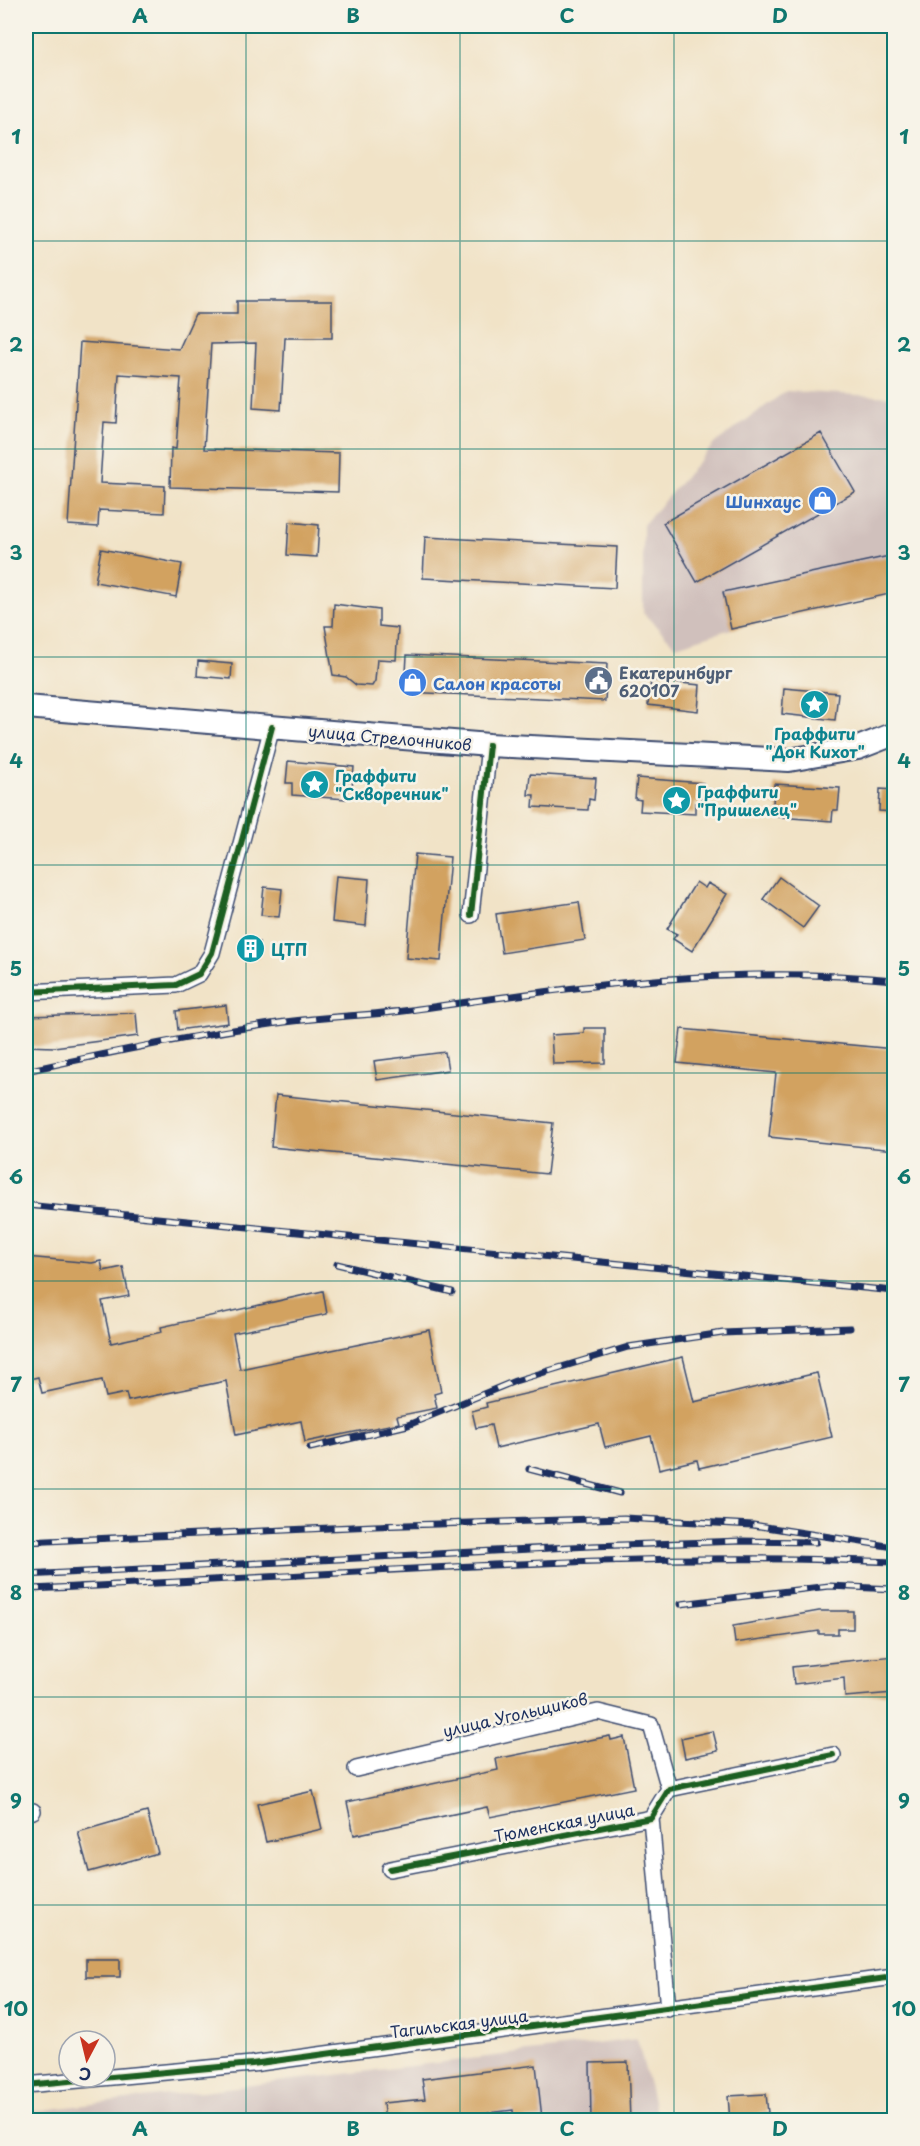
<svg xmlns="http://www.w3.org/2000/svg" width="920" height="2146" font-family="'Playpen Sans',sans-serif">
<rect width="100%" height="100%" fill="#f7f3e8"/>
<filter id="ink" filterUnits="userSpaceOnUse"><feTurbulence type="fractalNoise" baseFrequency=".0167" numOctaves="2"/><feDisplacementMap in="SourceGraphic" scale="12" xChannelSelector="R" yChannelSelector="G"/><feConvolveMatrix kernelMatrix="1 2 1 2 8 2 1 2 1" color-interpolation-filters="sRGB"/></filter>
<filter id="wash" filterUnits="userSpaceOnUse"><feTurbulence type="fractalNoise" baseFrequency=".008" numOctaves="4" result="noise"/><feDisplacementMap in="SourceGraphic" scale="24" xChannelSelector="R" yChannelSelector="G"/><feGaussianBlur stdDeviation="1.35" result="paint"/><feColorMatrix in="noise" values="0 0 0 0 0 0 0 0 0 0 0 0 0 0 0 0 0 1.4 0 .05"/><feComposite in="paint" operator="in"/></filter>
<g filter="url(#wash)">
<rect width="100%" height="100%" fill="#f1e3c7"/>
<path fill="#d0c0bc" d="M786,391L894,397V593L731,629L676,646L643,613V525L715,443Z
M637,2039L658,2120H26V2112Z"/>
<g id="blocks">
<path fill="#d2a260" d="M237,301H332V338H285L281,410L253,408L256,343L211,344L204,449L339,453L338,492L170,487L171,448L176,449L181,378L119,374L116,423L104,422L100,483L165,486L164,513L99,510L98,527L68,525L80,342L179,349L195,314H237Z
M821,433L855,492L697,582L663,523Z
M289,522L319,525L317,557L287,555Z
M425,537L617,547L615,588L423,578Z
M101,549L182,564L176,597L95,582Z
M894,555V593L731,629L723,592Z
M334,604L379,610V626L398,628L396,660L377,659L375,681L372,686L356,685L346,677L333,675L325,626H333Z
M407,655L607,664L605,701L405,692Z
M198,661L232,664L231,679L197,676Z
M651,680L700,685L698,711L648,705Z
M784,688L838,693L835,720L782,714Z
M288,761L354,767L352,788H347L346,799L292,795V783H286Z
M530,774L596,778L594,800L589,799L588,810L533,807L534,795H528Z
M637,778L703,783L701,804L695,803V814L640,811L641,800L635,799Z
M774,784L840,788L838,810H833L832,821L778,817V806L773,805Z
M880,789L894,790V812L879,811Z
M415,854L450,857L441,961L406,958Z
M336,876L369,879L366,926L332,922Z
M779,877L819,906L803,928L763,899Z
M696,882L705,888L708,883L727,894L692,951L673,939L677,934L667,929Z
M264,887L282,889L279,917L261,915Z
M579,902L585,940L502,953L496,914Z
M241,941L259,942L258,957L240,956Z
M226,1005L228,1023L178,1030L176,1011Z
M136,1013L138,1036L54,1047L26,1046V1016Z
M584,1028H605V1063L553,1064L551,1035L584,1033Z
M681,1029L894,1049V1150L769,1137L776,1073L677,1063Z
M445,1052L448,1070L377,1080L374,1061Z
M276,1095L553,1123L547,1174L271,1147Z
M26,1257L92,1263L101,1261L103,1271L123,1267L129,1296L102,1301L111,1343L162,1332L161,1327L323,1291L327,1314L233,1333L240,1369L429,1330L441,1392L434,1394L437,1408L397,1416L399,1423L305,1442L301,1421L236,1435L226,1381L128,1401L126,1393L106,1397L102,1380L42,1393L38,1377L26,1380Z
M683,1357L694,1402L817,1373L832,1437L699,1468L697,1460L659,1469L651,1436L605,1447L599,1424L496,1448L491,1425L476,1428L472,1411L487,1407L486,1403Z
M819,1611H853V1629H838V1634H819V1631L735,1643L733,1626Z
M894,1656V1693L845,1697L844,1678L794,1684L792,1667Z
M713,1731L718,1751L685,1758L681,1738Z
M610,1736L611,1740L624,1737L634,1788L490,1817L487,1807L354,1835L347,1802L498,1770L496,1759Z
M313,1791L322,1829L266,1842L257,1804Z
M147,1812L158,1853L89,1872L78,1832Z
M86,1959H120V1977H86Z
M628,2062L630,2121H591L590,2063Z
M536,2065L542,2118L514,2121L513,2110L456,2117L457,2121H385L383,2103L425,2099L422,2079Z
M766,2094L768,2113L756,2114V2121H730L728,2096Z"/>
</g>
</g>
<g filter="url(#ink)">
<use href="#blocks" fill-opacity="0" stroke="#3b4a6e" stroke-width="1.5"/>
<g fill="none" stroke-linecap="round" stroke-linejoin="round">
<defs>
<path id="minor" d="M471,915L489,745
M26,992L176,985L199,974L212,953L272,727
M356,1769L598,1712L651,1725L669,1789
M26,1813L33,1811
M651,1818L668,2009
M390,1869L651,1818L669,1789L833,1755
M26,2085L252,2064L894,1977"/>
<path id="secondary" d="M26,707L489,745L789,760L858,748L894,734"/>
</defs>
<use href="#minor" stroke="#3b4a6e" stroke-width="18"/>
<use href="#secondary" stroke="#3b4a6e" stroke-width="26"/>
<use href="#minor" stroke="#fff" stroke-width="15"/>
<use href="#secondary" stroke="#fff" stroke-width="22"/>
<defs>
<path id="rail" d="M26,1071C107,1053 189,1036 271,1024C317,1017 364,1016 411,1010C574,987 729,964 894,980
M26,1205L894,1291
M337,1264L452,1292
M310,1448L408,1425L515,1381L628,1347L723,1333L850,1328
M529,1469L620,1493
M26,1525H27
M26,1542L374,1526L624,1518L753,1525L894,1547
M26,1575L591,1546L742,1541L816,1542
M26,1589C315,1578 605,1549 894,1562
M681,1604L829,1586L894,1589"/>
</defs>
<use href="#rail" stroke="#1b2f5e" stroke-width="7"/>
<use href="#rail" stroke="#f7f3e8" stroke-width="4.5" stroke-dasharray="14" stroke-linecap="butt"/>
<defs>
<path id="cycleway" d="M471,915L489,745
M26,992L176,985L199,974L212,953L272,727
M390,1869L651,1818L669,1789L833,1755
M26,2085L252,2064L894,1977"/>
</defs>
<use href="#cycleway" stroke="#f7f3e8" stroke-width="10"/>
<use href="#cycleway" stroke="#1b5e20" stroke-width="6"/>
</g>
</g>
<path fill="none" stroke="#0f766e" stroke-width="1.5" stroke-opacity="0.55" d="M246,26V2120M460,26V2120M674,26V2120M26,241H894M26,449H894M26,657H894M26,865H894M26,1073H894M26,1281H894M26,1489H894M26,1697H894M26,1905H894"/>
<defs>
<symbol id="shop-disc" viewBox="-11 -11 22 22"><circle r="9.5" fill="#3f7fe0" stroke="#f7f3e8"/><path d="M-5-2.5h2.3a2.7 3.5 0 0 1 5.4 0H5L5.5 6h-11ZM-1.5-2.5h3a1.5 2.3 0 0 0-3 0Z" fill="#fff"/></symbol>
<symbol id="civic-disc" viewBox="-11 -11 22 22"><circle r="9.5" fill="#5c6f8a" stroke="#f7f3e8"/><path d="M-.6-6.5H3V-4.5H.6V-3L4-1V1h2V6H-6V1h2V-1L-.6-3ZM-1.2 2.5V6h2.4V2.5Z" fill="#fff"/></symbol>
<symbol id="sight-disc" viewBox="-11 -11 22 22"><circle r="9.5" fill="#0f9aa8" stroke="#f7f3e8"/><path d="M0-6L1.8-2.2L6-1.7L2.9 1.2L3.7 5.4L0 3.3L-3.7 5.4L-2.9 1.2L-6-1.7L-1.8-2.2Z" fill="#fff"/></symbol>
<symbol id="building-disc" viewBox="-11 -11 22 22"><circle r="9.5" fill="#0f9aa8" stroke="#f7f3e8"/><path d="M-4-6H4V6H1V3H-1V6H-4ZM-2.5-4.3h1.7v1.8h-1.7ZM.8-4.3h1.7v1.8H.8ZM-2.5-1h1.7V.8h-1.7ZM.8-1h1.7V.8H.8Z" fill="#fff"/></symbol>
</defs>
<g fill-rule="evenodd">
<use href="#shop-disc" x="806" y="484" width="33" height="33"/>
<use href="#civic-disc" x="582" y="664" width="33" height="33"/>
<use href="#shop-disc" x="396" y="666" width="33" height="33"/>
<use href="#sight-disc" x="798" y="688" width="33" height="33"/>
<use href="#sight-disc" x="298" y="768" width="33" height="33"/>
<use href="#sight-disc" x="660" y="784" width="33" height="33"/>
<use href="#building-disc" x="234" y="932" width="33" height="33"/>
</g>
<g text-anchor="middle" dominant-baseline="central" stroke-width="5" stroke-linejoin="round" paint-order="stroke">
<g font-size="16" font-weight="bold" fill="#366cbe" stroke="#f7f3e8" text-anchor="end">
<text x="801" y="501">Шинхаус</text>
<text x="433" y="683" text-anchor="start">Салон красоты</text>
</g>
<g font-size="16" font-weight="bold" fill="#4e5e75" stroke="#f7f3e8" text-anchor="start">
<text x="619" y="672">Екатеринбург<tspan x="619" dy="18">620107</tspan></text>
</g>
<g font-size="16" font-weight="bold" fill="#0d838f" stroke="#f7f3e8" text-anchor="start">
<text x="815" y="733" text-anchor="middle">Граффити<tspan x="815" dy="18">"Дон Кихот"</tspan></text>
<text x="335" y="775">Граффити<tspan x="335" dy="18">"Скворечник"</tspan></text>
<text x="697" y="791">Граффити<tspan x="697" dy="18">"Пришелец"</tspan></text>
<text x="271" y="949">ЦТП</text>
</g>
<g font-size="16" fill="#1b2f5e" stroke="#f7f3e8">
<text transform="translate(390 737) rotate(5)">улица Стрелочников</text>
<text transform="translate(515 1714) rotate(-13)">улица Угольщиков</text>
<text transform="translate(564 1822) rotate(-11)">Тюменская улица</text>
<text transform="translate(459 2023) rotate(-7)">Тагильская улица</text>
</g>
</g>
<rect width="920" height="2146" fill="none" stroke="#f7f3e8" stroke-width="66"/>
<g transform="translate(87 2059) rotate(187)"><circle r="28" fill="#f7f3e8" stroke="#9fa5b1" stroke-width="1.5"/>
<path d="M0-4.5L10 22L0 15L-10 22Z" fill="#c8321e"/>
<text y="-9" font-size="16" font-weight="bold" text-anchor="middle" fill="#1b2f5e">С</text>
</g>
<rect x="33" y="33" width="854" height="2080" fill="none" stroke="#0f766e" stroke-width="2"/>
<g font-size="20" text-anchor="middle" font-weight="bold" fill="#0f766e">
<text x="140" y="23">A</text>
<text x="353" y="23">B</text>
<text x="567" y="23">C</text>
<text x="780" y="23">D</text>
<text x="16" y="144">1</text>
<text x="904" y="144">1</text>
<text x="16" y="352">2</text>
<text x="904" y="352">2</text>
<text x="16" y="560">3</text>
<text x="904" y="560">3</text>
<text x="16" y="768">4</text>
<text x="904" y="768">4</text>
<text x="16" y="976">5</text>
<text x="904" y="976">5</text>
<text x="16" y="1184">6</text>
<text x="904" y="1184">6</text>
<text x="16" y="1392">7</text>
<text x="904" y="1392">7</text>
<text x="16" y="1600">8</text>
<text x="904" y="1600">8</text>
<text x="16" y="1808">9</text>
<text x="904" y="1808">9</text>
<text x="16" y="2016">10</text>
<text x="904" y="2016">10</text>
<text x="140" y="2136">A</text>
<text x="353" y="2136">B</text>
<text x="567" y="2136">C</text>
<text x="780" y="2136">D</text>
</g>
</svg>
